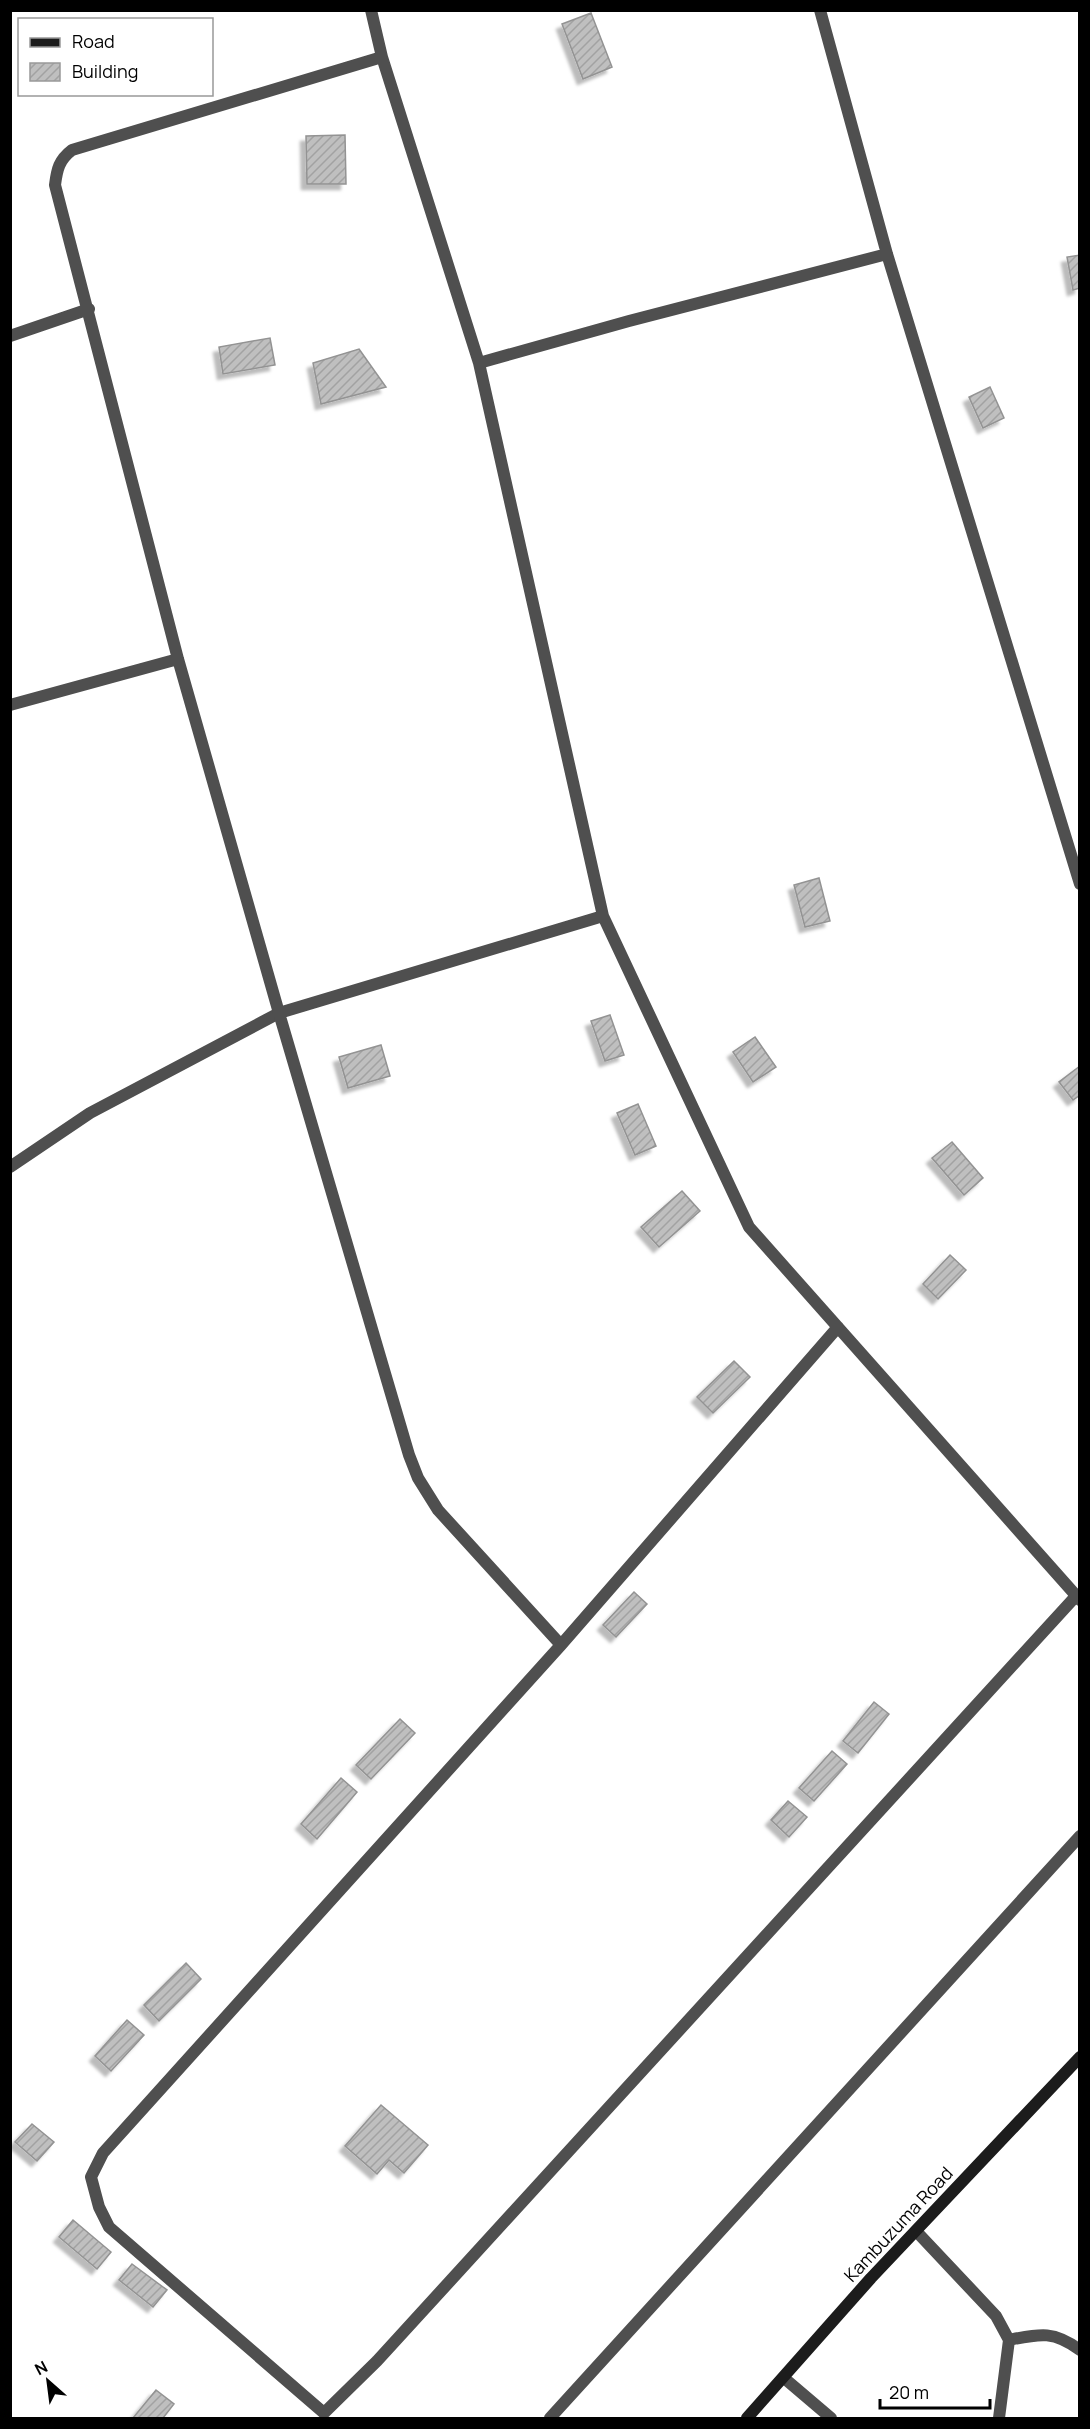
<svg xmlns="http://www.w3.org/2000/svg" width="1090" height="2429" font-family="Manrope,sans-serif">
<defs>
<pattern id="building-hatch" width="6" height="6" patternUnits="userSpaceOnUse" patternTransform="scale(1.5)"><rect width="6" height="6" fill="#bfbfbf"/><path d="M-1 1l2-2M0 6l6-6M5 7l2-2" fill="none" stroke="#a2a2a2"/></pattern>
<filter id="shadow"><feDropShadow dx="-5.5" dy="5.5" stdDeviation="1.5" flood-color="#0004"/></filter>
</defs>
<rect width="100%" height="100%" fill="#fff"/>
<path fill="url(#building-hatch)" stroke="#939393" stroke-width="1.5" filter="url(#shadow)" d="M591,13L612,67L583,79L562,24Z
M345,135L346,184H307L306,136Z
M1080,255V288L1073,290L1067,257Z
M270,338L275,365L223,374L219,347Z
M359,349L386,387L321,404L313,363Z
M990,387L1004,418L983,428L969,397Z
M819,878L830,921L805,927L794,885Z
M610,1015L624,1055L605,1061L591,1021Z
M755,1037L776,1067L753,1082L733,1052Z
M381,1045L390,1076L348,1088L339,1057Z
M1080,1066V1095L1073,1100L1059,1082Z
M638,1104L656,1146L635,1155L617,1113Z
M952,1142L983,1178L964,1195L932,1158Z
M682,1191L700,1211L659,1247L641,1227Z
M950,1255L966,1270L938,1299L923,1284Z
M734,1361L750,1377L713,1413L697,1397Z
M634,1592L647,1604L616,1637L603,1625Z
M874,1702L889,1714L858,1753L843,1741Z
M400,1719L415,1733L371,1779L356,1765Z
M832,1751L847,1764L814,1801L799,1788Z
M341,1778L357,1792L317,1839L301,1824Z
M788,1801L807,1817L789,1837L771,1820Z
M186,1963L201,1979L159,2021L144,2005Z
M127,2020L144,2035L111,2071L95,2056Z
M381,2105L428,2145L404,2173L389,2160L377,2174L345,2146Z
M32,2124L54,2142L37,2161L15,2142Z
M73,2220L111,2252L97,2269L59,2237Z
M132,2264L167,2290L153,2307L119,2280Z
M156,2390L174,2404L163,2418H133Z"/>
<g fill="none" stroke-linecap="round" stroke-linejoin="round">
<path stroke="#4f4f4f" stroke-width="12" d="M10,1167L90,1113L279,1013
M916,2231L996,2316L1009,2340L999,2418
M1009,2340C1039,2334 1053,2330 1080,2350
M550,2418L1080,1836"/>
<path stroke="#4f4f4f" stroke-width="12" d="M371,10L382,57L479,363L603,916L749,1227L1080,1600
M820,10L887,254L1080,884
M382,57L72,150C59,160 57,169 55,185L178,659L279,1013L409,1455L418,1478L438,1510L561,1645
M10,336L89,309
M479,363L629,321L887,254
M10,705L178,659
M279,1013L603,916
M838,1327L561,1645L103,2153L91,2177L99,2207L109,2227L324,2413L377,2361L1076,1596
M784,2378L831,2418"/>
<path stroke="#1c1c1c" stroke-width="12" d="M747,2418L871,2278L1080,2057"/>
</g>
<g text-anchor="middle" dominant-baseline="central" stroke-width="4.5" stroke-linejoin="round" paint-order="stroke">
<g font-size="18" fill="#000" stroke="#fff">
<text transform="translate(898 2224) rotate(-47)">Kambuzuma Road</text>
</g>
</g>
<rect width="1090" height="2429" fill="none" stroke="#000000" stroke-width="24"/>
<rect x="18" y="18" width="195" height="78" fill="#ffffff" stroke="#999999" stroke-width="1.5"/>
<rect x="30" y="38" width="30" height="9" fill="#1c1c1c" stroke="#999999" stroke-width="1.5"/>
<text x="72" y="48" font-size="18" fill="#000000">Road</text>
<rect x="30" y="63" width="30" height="18" fill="url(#building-hatch)" stroke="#999999" stroke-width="1.5"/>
<text x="72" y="78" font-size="18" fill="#000000">Building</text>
<g transform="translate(48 2381) rotate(332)" stroke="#ffffff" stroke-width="4.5" paint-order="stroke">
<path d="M0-4.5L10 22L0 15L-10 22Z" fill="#000000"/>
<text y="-9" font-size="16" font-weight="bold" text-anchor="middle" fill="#000000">N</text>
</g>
<path d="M880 2399v9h110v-9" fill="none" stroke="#000000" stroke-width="3"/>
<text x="889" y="2399" font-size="18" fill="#000000" stroke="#ffffff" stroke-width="4.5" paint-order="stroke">20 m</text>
</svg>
